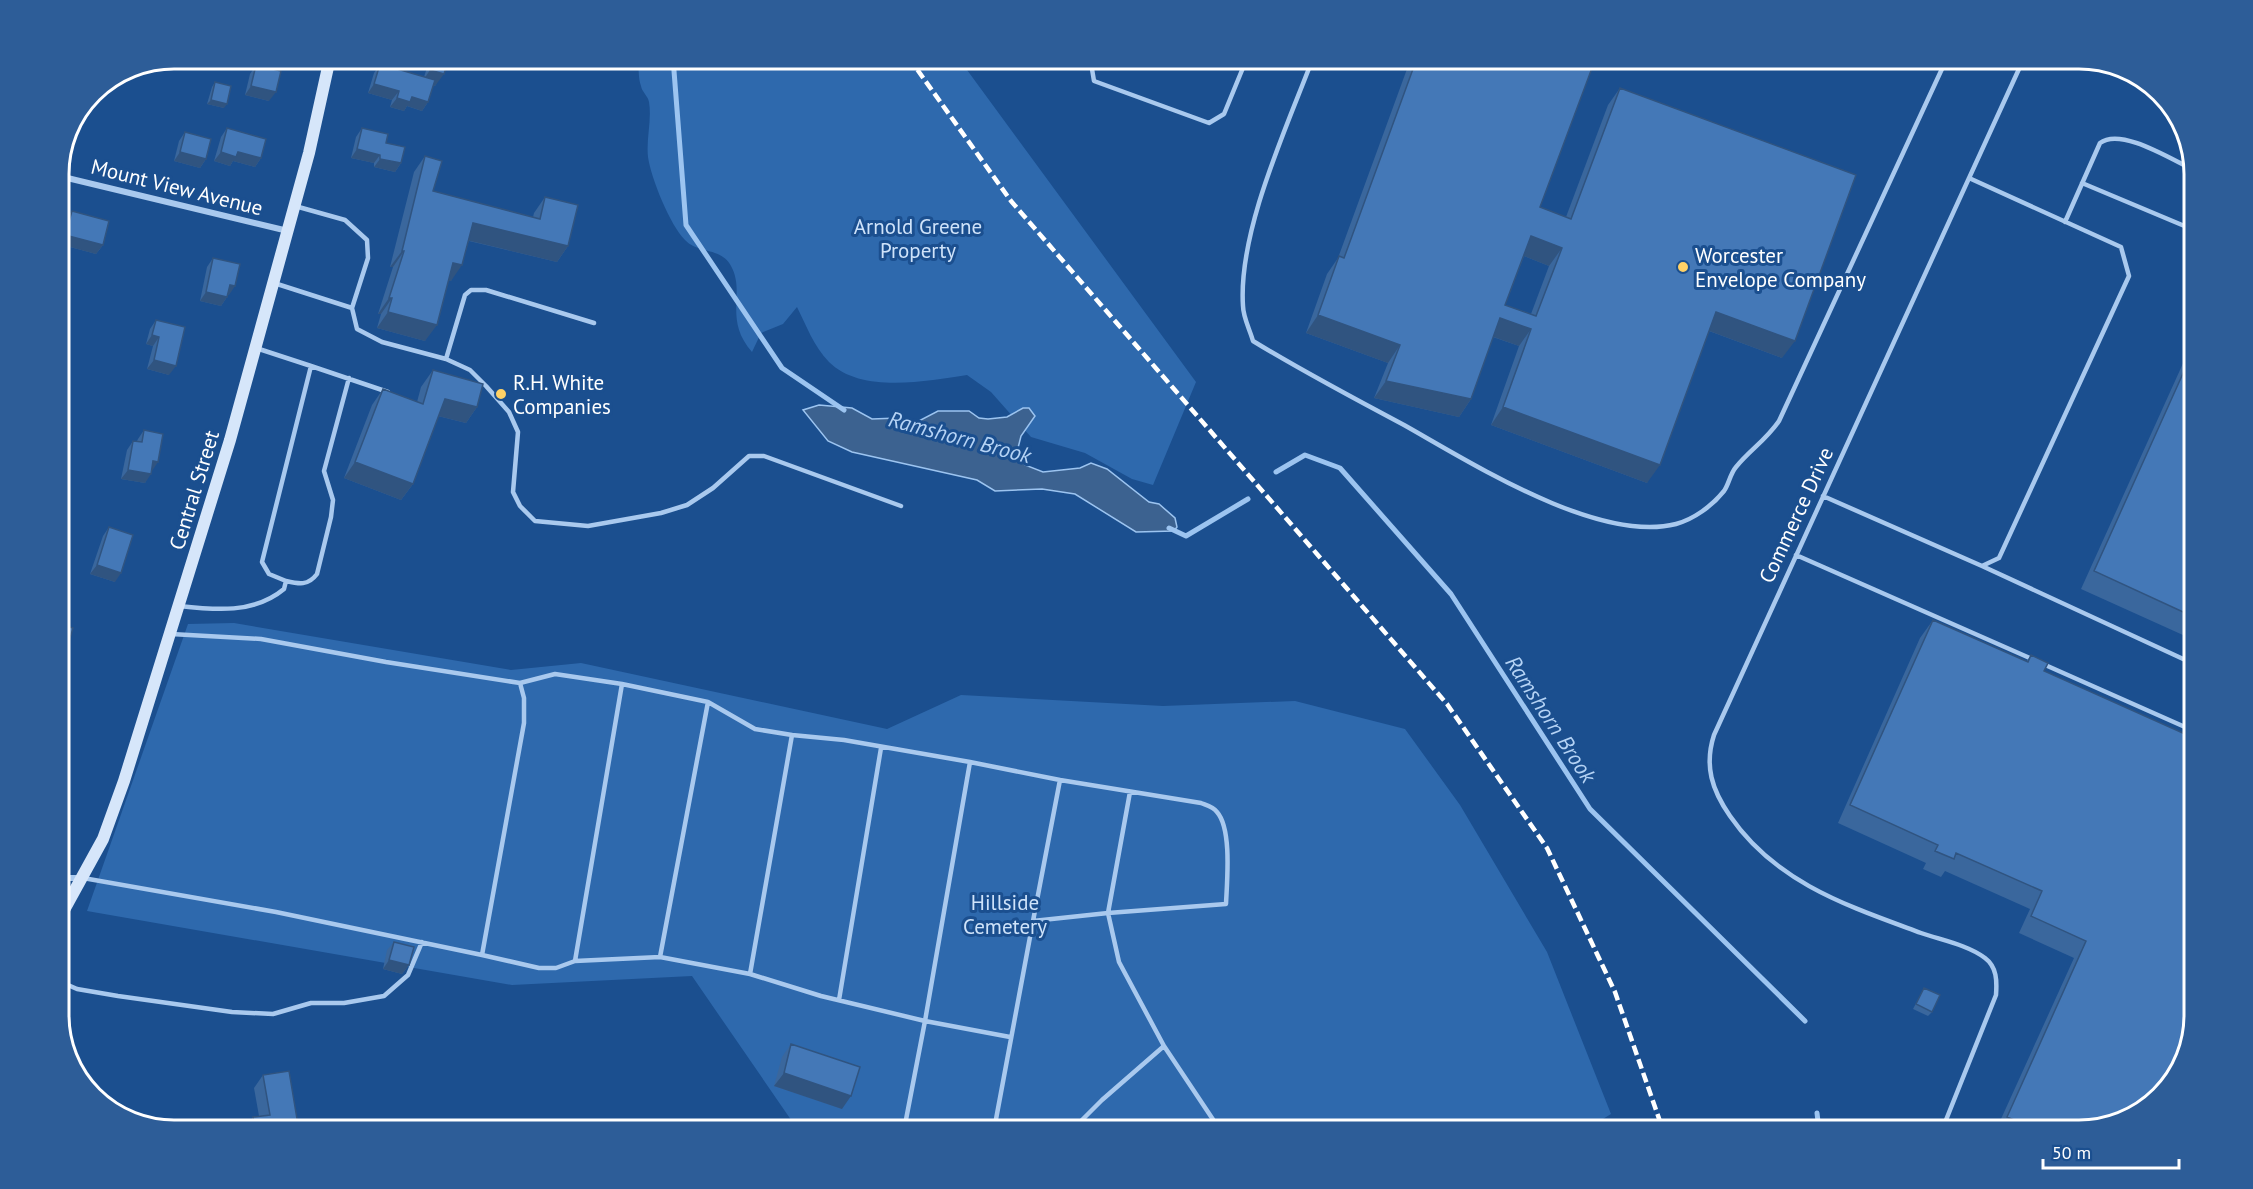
<svg xmlns="http://www.w3.org/2000/svg" width="2253" height="1189" font-family="'PT Sans',sans-serif">
<rect width="100%" height="100%" fill="#1b4f8f"/>
<path fill="#2e69ad" d="M638,59H959L1196,382L1153,485L1132,479L1085,453L1031,437L991,392L967,375C927,381 861,394 829,362C814,347 806,325 797,307L783,324L761,333L752,352C723,319 746,293 731,266C721,247 698,254 685,240C670,225 651,178 648,157C646,139 652,120 649,102C648,96 642,92 641,86C638,78 639,67 638,59Z
M234,623L511,670L581,663L887,729L961,695L1163,706L1295,701L1405,729L1460,805L1547,952L1611,1114L1585,1130H798L692,976L512,985L87,911L188,624Z"/>
<path fill="#3c6290" stroke="#9cc4f0" stroke-width="1.5" d="M819,405L852,408L872,419L898,418L919,421L938,411H969L979,418L988,419L1007,417L1023,408H1029L1035,416L1021,436L1017,452L1025,465L1043,472L1080,468L1091,463L1107,469L1149,502L1159,504L1175,518L1177,527L1174,531L1136,532L1075,494L1042,489L995,491L977,480L852,452L828,441L803,410Z"/>
<g fill="none" stroke-linecap="round" stroke-linejoin="round">
<path stroke="#9cc4f0" stroke-width="5" d="M673,58L686,225L782,368L844,410
M1276,472L1305,455L1340,468L1451,594L1590,809L1805,1021
M1169,528L1186,536L1248,499
M1817,1113L1819,1130"/>
<path stroke="#a9c9ee" stroke-width="4.5" d="M1095,58L1092,69L1094,81L1209,123L1224,114L1247,58
M1313,58C1286,129 1238,232 1243,306C1243,317 1250,330 1253,341C1302,371 1353,398 1404,425C1470,462 1598,544 1676,524C1694,519 1712,506 1724,491C1729,484 1730,474 1736,467C1750,450 1766,440 1779,421L1947,58
M2082,183L2194,230
M295,206L345,220L367,240L368,258L352,308L357,329L382,342L446,359L470,370L486,386L509,412L518,432L513,492L520,506L535,521L588,526L661,513L687,505L713,488L749,456H764L901,506
M2065,222L2100,143C2121,127 2172,160 2194,170
M274,283L352,308
M446,359L465,295L471,290H486L594,323
M311,366L388,392
M1823,496L1982,566L1999,558L2129,276L2121,247L1969,178
M1796,555L2032,659
M1982,566L2194,664
M286,581C299,584 308,586 317,574L331,517L333,500L324,471L349,378
M179,606C215,610 254,614 284,589L286,581L269,574L262,562L311,366L256,348
M2043,664L2194,731
M520,683L555,674L622,684
M970,762L844,740L792,735L750,974L821,996L925,1021L970,762L1060,780
M83,878L276,912L482,955L524,723V698L520,683L386,662L261,639L171,634
M482,955L539,968H556L575,961L660,957
M575,961L622,684L708,702
M750,974L660,957L708,702L755,729L792,735
M59,981L77,989L118,996L232,1012L273,1014L311,1003H344L384,996L408,975L422,942
M839,1000L881,748
M1164,1046L1220,1130
M904,1130L925,1021L1010,1037
M994,1130L1033,921
M1072,1130L1102,1100L1164,1046L1119,962L1108,913L1226,904C1227,881 1232,829 1217,812C1214,807 1206,805 1201,803L1060,780L1033,921L1108,913L1130,792
M1942,1130L1996,995C1997,981 1997,967 1985,958C1968,945 1941,940 1921,933C1848,906 1776,883 1730,816C1712,790 1704,766 1714,735L2024,58"/>
<path stroke="#a9c9ee" stroke-width="6" d="M59,176L288,231
M59,878H82"/>
<path stroke="#d6e6fa" stroke-width="12" d="M59,919L103,839L124,781L230,440L309,153L330,58"/>
<path stroke="#fff" stroke-width="4.5" stroke-dasharray="10 4.5" stroke-linecap="butt" d="M909,58L1011,201L1447,704L1547,848L1615,992L1663,1130"/>
</g>
<path fill="#3a679d" fill-rule="evenodd" d="M430,58H454L453,60L449,59L435,86H433L428,102L422,111L407,106L404,111L390,107L392,100L368,93L374,73L380,64L424,77Z
M1411,58H1566L1540,207L1566,217L1608,105L1620,88L1782,358L1709,331L1647,483L1491,425L1519,346L1493,337L1471,399L1459,417L1374,398L1388,363L1306,333L1327,274L1338,258ZM1524,256L1549,266L1531,314L1505,305Z
M256,65L269,101L245,95L250,74Z
M215,82L224,108L207,104L212,87Z
M227,128L261,158L255,167L233,161L230,166L214,161L221,137Z
M362,128L386,143L401,163L395,172L374,167V163L351,158L356,137Z
M185,132L206,159L200,168L174,161L179,141Z
M425,156L433,191L533,217L534,213L545,197L568,246L557,262L469,241L451,281L449,280L425,341L377,328L381,314H378L393,267H390L414,172Z
M72,211L103,245L96,254L59,244L65,220Z
M213,258L229,295L228,294L227,297L221,306L200,301L207,267Z
M156,320L169,375L147,369L153,346L146,344L150,329Z
M2194,339V640L2081,589Z
M433,370L477,407L466,423L438,416L413,484L401,500L344,478L372,405L383,389L417,402L421,387Z
M144,430L151,470L145,483L121,479L127,450L133,441H137L138,439Z
M109,527L115,582L90,574L103,536Z
M1933,620L2026,662L2031,655L2044,671L2194,738L2079,1130H1996L2074,958L2019,933L2030,909L1945,871L1941,877L1923,869L1926,863L1838,823L1920,638Z
M394,942L409,965L402,974L383,969L387,950Z
M1924,988L1932,1012L1928,1016L1913,1009Z
M791,1044L842,1109L774,1086L782,1057Z
M263,1075L299,1131H244L253,1117L259,1116L254,1088Z"/>
<path fill="#305480" d="M430,70L444,74L435,86L422,82Z
M374,84L399,91L392,100L368,93Z
M251,86L276,92L269,101L245,95Z
M412,97L428,102L422,111L407,106L404,111L390,107L397,98Z
M211,100L227,104L224,108L207,104Z
M357,149L380,155L374,163L351,158Z
M180,152L206,159L200,168L174,161Z
M221,152H238L261,158L255,167L233,161L230,166L214,161Z
M380,159L401,163L395,172L374,167Z
M473,223L568,246L557,262L462,239Z
M65,235L103,245L96,254L59,244Z
M1531,236L1562,248L1549,266L1519,254Z
M402,251H404L393,267H390Z
M453,263L462,265L451,281L442,279Z
M230,285L235,286L229,295L223,293Z
M206,292L227,297L221,306L200,301Z
M389,298H392L381,314H378Z
M388,312L437,325L425,341L377,328Z
M1716,312L1795,341L1782,358L1704,329Z
M1318,315L1400,345L1388,363L1306,333Z
M1500,318L1531,329L1519,346L1488,335Z
M152,335L159,337L153,346L146,344Z
M154,360L176,366L169,375L147,369Z
M1386,381L1471,399L1459,417L1374,398Z
M445,399L477,407L466,423L434,415Z
M1503,407L1660,465L1647,483L1491,425Z
M153,461L158,462L152,471Z
M355,462L413,484L401,500L344,478Z
M128,470L151,474L145,483L121,479Z
M97,565L121,573L115,582L90,574Z
M389,960L409,965L402,974L383,969Z
M784,1073L851,1096L842,1109L774,1086Z"/>
<path fill="#4478b7" stroke="#305480" stroke-width="1.5" fill-rule="evenodd" d="M434,58H449L444,74L430,70Z
M1417,58H1566L1592,68L1540,207L1571,219L1620,88L1856,175L1795,341L1716,312L1660,465L1503,407L1531,329L1500,318L1471,399L1386,381L1400,345L1318,315L1339,256L1344,258ZM1531,236L1562,248L1536,316L1505,305Z
M380,64L435,80L428,102L412,97L410,102L397,98L399,91L374,84Z
M256,65L281,71L276,92L251,86Z
M215,82L231,86L227,104L211,100Z
M227,128L266,139L261,158L238,152L236,157L221,152Z
M362,128L388,134L386,143L405,147L401,163L380,159V155L357,149Z
M185,132L211,139L206,159L180,152Z
M425,156L442,161L433,191L540,219L545,197L578,205L568,246L473,223L462,265L453,263L437,325L388,312L392,298H389L404,251H402Z
M72,211L109,221L103,245L65,235Z
M213,258L240,264L235,286L230,285L227,297L206,292Z
M156,320L185,327L176,366L154,360L159,337L152,335Z
M2194,349V617L2094,571Z
M433,370L483,384L477,407L445,399L413,484L355,462L383,389L423,404Z
M59,401L61,403L59,428Z
M144,430L163,434L158,462L153,461L151,474L128,470L133,441L142,442Z
M109,527L133,535L121,573L97,565Z
M1933,620L2028,662L2031,655L2048,663L2044,671L2194,738V1015L2182,1066L2137,1115L2079,1130H2037L2007,1117L2086,941L2031,916L2042,891L1956,853L1954,859L1935,851L1938,845L1850,805Z
M59,624L73,628L59,676Z
M394,942L414,947L409,965L389,960Z
M1924,988L1940,995L1932,1012L1916,1004Z
M791,1044L860,1067L851,1096L784,1073Z
M289,1071L299,1131H256L253,1117L270,1115L263,1075Z"/>
<g fill="#ffd166" stroke="#1b4f8f" stroke-width="2">
<circle cx="1683" cy="267" r="6"/>
<circle cx="501" cy="394" r="6"/>
</g>
<g text-anchor="middle" dominant-baseline="central" stroke-width="6" stroke-linejoin="round" paint-order="stroke">
<g font-size="21" fill="#fff" stroke="#1b4f8f">
<text transform="translate(177 187) rotate(14)">Mount View Avenue</text>
<text transform="translate(194 490) rotate(-73)">Central Street</text>
<text transform="translate(1796 515) rotate(-65)">Commerce Drive</text>
</g>
<g font-size="21" fill="#cfe3fa" stroke="#1b4f8f">
<text x="918" y="226">Arnold Greene<tspan x="918" dy="24">Property</tspan></text>
<text x="1005" y="902">Hillside<tspan x="1005" dy="24">Cemetery</tspan></text>
</g>
<g font-size="21" fill="#fff" stroke="#1b4f8f" text-anchor="start">
<text x="1695" y="255">Worcester<tspan x="1695" dy="24">Envelope Company</tspan></text>
<text x="513" y="382">R.H. White<tspan x="513" dy="24">Companies</tspan></text>
</g>
<g font-size="22" font-style="italic" fill="#b5d3f5" stroke="#1b4f8f">
<text transform="translate(960 437) rotate(15)">Ramshorn Brook</text>
<text transform="translate(1551 719) rotate(57)">Ramshorn Brook</text>
</g>
</g>
<path d="M0 0H2253V1189H0ZM174 69H2079A105 105 0 0 1 2184 174V1015A105 105 0 0 1 2079 1120H174A105 105 0 0 1 69 1015V174A105 105 0 0 1 174 69Z" fill="#2d5d98" fill-rule="evenodd"/>
<path fill="none" stroke="#fff" stroke-width="3" d="M174 69H2079A105 105 0 0 1 2184 174V1015A105 105 0 0 1 2079 1120H174A105 105 0 0 1 69 1015V174A105 105 0 0 1 174 69Z"/>
<path d="M2043 1159v9h136v-9" fill="none" stroke="#ffffff" stroke-width="3"/>
<text x="2052" y="1159" font-size="18" fill="#ffffff" stroke="#1b4f8f" stroke-width="4.5" paint-order="stroke">50 m</text>
</svg>
